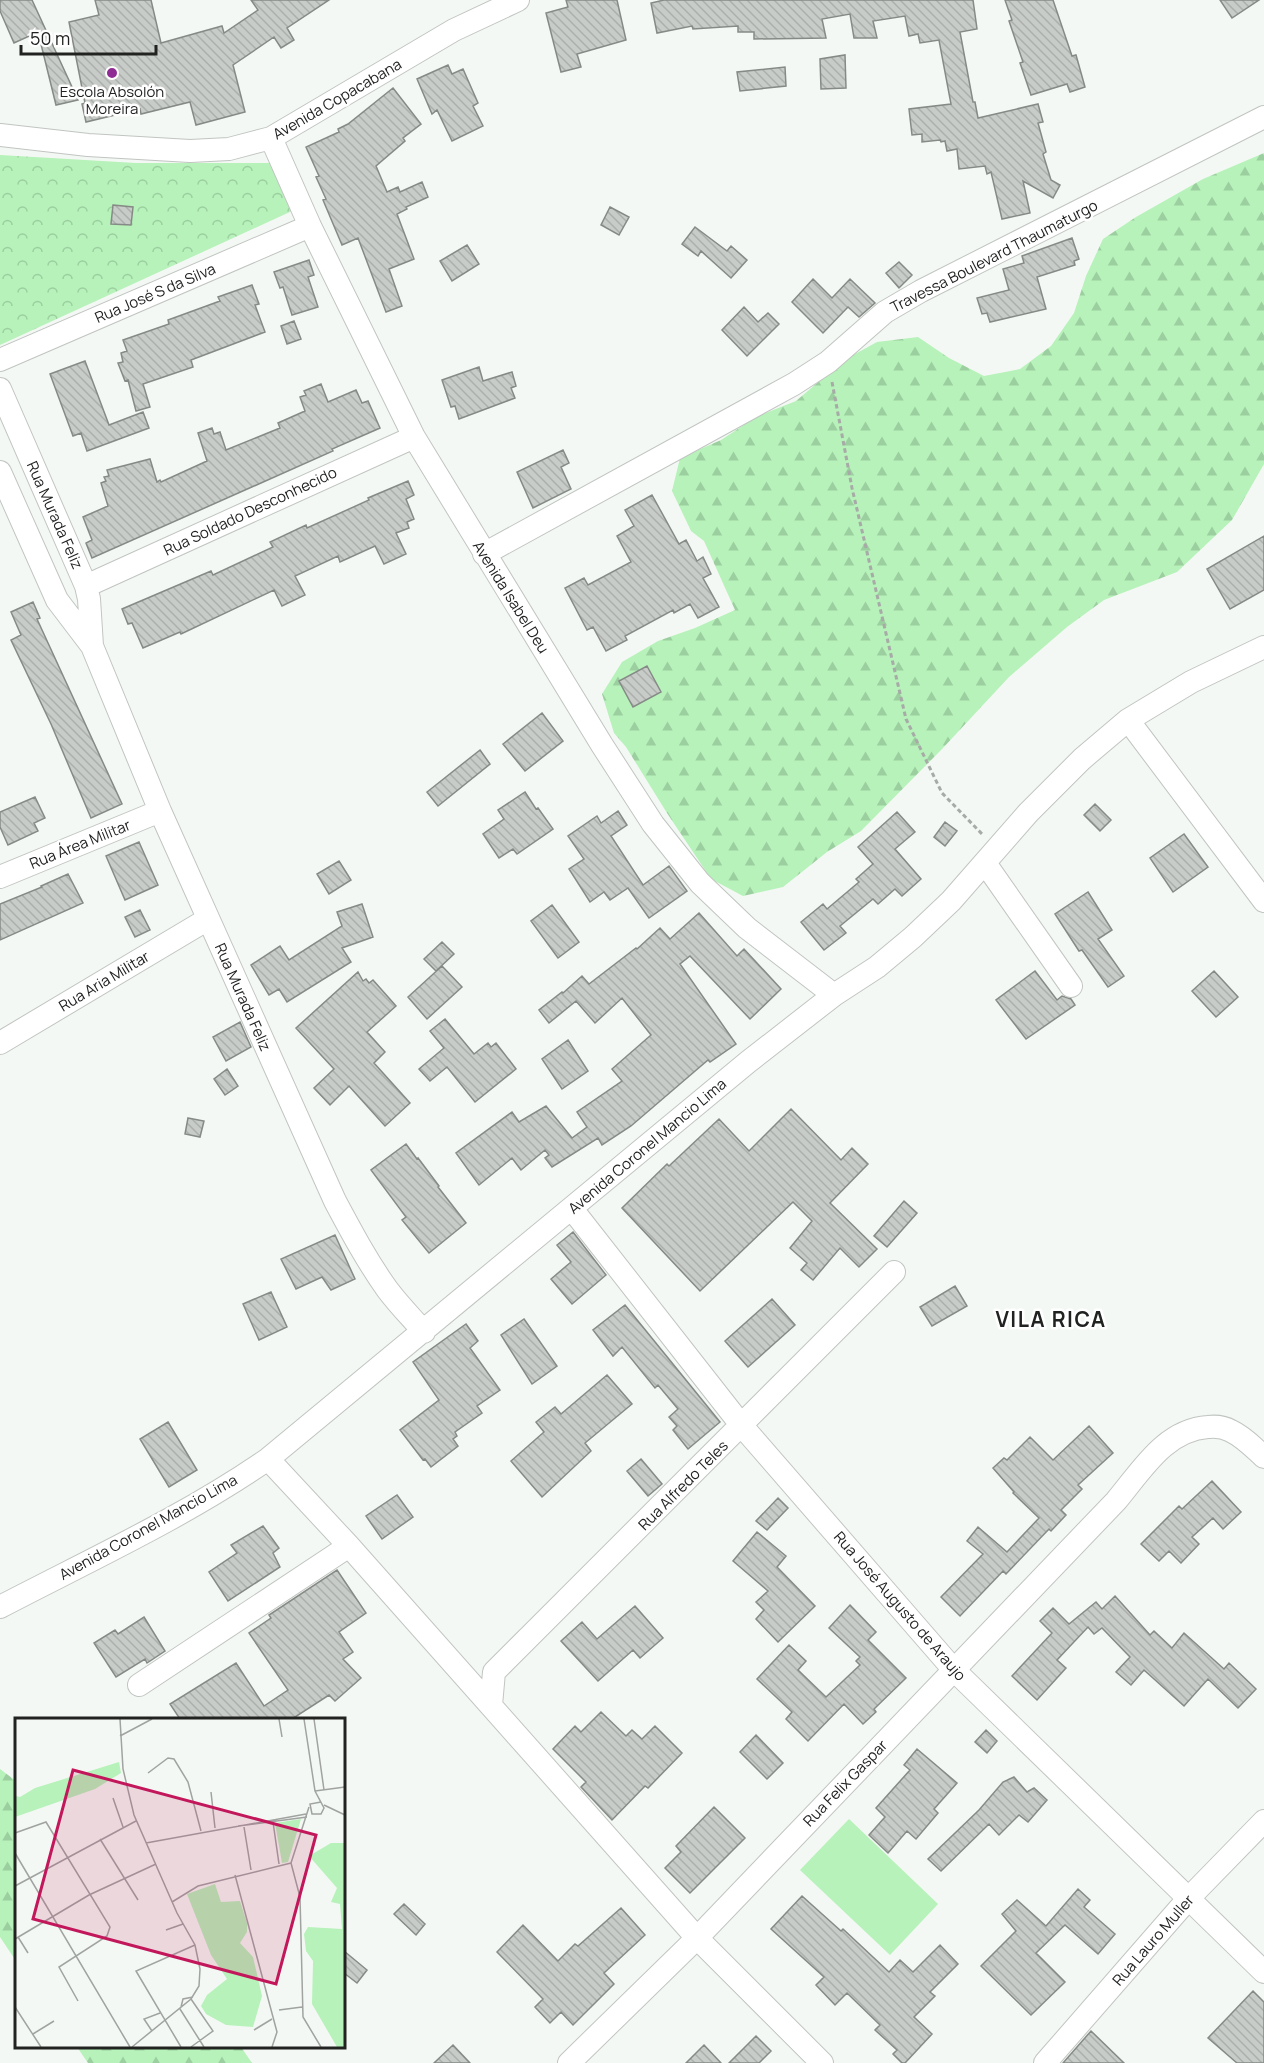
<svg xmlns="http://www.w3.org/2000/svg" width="1264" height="2063" font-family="Manrope,sans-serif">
<defs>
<pattern id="forest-firs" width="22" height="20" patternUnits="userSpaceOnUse" patternTransform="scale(1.5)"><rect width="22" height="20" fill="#b6f2b9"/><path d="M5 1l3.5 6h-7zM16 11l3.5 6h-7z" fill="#9ccf9f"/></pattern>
<pattern id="park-crowns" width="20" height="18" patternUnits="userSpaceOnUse" patternTransform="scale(1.5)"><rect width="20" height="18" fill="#b6f2b9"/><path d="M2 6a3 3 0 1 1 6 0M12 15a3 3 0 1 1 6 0" fill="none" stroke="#9ccf9f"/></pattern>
<pattern id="building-back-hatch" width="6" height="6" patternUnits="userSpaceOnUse" patternTransform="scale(1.5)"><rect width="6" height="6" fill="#c8ccc8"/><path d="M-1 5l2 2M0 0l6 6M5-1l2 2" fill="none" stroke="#acafac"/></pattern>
</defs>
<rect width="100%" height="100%" fill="#f4f8f4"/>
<path fill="url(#forest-firs)" d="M1264,153V464L1232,520L1177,572L1104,600L1067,627L1009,677L943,748L861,831L827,852L783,887L743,896L711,879L667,813L626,747L614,733L602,694L622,662L658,641L695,628L735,610L704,541L691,531L672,491L680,458L721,440L756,417L796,401L844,360L877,342L918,337L949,358L984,376L1020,369L1051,346L1074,313L1086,276L1103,239L1136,217L1203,179Z
M0,1769L16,1781V1961L0,1937Z
M77,2047H241L252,2063H88Z"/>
<path fill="url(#park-crowns)" d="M0,155L136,163H270L292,211L0,345Z"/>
<path fill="#b6f2b9" d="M849,1819L938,1904L890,1955L800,1870Z"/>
<path fill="url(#building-back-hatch)" stroke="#868a86" stroke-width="1.5" d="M0,0H32L78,100L56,105L38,32L14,43L0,11Z
M95,0H151L161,43L222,26L224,33L258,10L251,0H329L287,28L294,40L281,48L274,37L233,65L245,112L196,125L190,102L141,114L140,109L86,122L82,104L85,103L69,22L99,15Z
M566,0H617L626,40L577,54L581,67L561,72L546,13L568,7Z
M664,0H973L977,29L960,32L973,102H975L978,118L1038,104L1043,122L1038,123L1046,152L1043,154L1051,180L1060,185L1053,198L1023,181L1030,213L1002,219L991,172L987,174L985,166L959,169L957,149L947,151L945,141L941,142L940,140L922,142V134L912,135L909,109L951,104L939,40L920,43L918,34L909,36L905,16L873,21L877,38H854L850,14L822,19L826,38L754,39V32H738V26L693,29L692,26L657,33L651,3Z
M1005,0H1053L1072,56L1076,55L1085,87L1070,92L1067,84L1031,95L1020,63L1023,62L1009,21L1012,20Z
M1220,0H1259L1232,18Z
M845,55L846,88L821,89L820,59Z
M448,65L452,74L463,69L478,103L473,106L483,126L452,141L437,110L432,114L417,79Z
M785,67L786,86L740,91L737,72Z
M393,88L421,124L403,138L405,141L376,166L387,192L398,187L400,192L422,182L428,197L406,207L407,209L397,214L414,259L389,269L402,306L386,312L358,238L342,245L323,200L326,199L316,177L319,176L306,147L339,132L338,129L348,124Z
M113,205L133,207L131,225L111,224Z
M610,207L629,217L619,235L601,225Z
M695,227L727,251L731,246L747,260L731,278L701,251L698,256L682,244Z
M1072,238L1079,259L1074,261L1075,265L1037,277L1046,309L990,322L987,313L982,314L977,298L1009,290L1003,269L1024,263L1022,256Z
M467,245L479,264L452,281L440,261Z
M309,260L314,275L308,277L318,307L292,315L283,287L280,288L274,272Z
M899,262L912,275L899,288L886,273Z
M813,279L832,298L850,279L875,303L859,317L848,307L823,333L792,302Z
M252,285L259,304L255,305L265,332L191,360L193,367L143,384L150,407L136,411L128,380L125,381L118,363L123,362L121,353L127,351L123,340L169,324L168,320L220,301L218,297Z
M744,307L758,322L768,313L779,324L747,356L722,330Z
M294,321L301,339L287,344L281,326Z
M85,361L109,425L143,412L149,428L87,451L81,433L73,436L50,374Z
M479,367L483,381L512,372L516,386L511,388L515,398L459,419L455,406L451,407L442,380Z
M321,384L328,402L356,390L362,403L368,401L380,428L332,449L333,451L92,558L86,543L92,540L83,517L108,506L101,483L106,481L104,477L109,476L107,470L150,459L157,482L160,480L161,482L207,461L198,433L212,428L214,434L220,432L226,450L280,428L278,423L305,411L300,397L306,395L304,391Z
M563,450L569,463L561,467L571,489L533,508L517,472Z
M408,481L414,495L406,499L414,519L407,522L409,528L396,533L406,554L384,564L375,546L340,562L338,556L295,576L305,595L282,606L274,590L181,634L180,632L143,648L132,623L128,624L122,609L211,571L213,575L273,547L270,542L306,525L307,528L369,500L368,498Z
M652,495L679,544L686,540L697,561L703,557L711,574L703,578L719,607L698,618L690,604L674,613L673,610L625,636L627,640L606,651L593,627L587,630L565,588L584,578L588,585L631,562L617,536L634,526L625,510Z
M1264,536V590L1230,609L1207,569Z
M33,602L40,618L37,619L122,804L91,818L51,724L11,640L21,635L11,612Z
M647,666L661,692L633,707L619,681Z
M542,713L563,741L525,771L503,744Z
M480,750L490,764L438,806L427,792Z
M525,792L536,809L538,808L553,829L517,854L513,849L499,858L483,834L504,819L498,810Z
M35,797L45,818L34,823L38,831L8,845L0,827V812Z
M1095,804L1111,820L1100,831L1084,815Z
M618,811L627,825L611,836L643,885L669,866L687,891L649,918L628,888L610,900L604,892L590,902L569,869L584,859L568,836L597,816L601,823Z
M897,812L915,832L895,849L921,879L902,896L895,889L878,904L873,899L840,926L846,933L824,950L801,922L823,904L827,909L859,882L856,879L873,864L858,847Z
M945,822L957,831L945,846L934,837Z
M1184,834L1208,867L1173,892L1150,858Z
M139,842L158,885L125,900L106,856Z
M339,861L351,880L329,894L317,874Z
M68,874L83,903L0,940V904L42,887L41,886Z
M1088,892L1112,930L1098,939L1124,976L1108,987L1082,950L1079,951L1055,914Z
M362,904L373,937L342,948L351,962L287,1002L279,989L269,995L251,965L280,946L289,960L342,926L337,912Z
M552,905L579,942L558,958L531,921Z
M140,910L150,930L135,937L125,917Z
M699,913L737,956L744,949L781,989L750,1019L690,956L680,964L736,1044L710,1062L708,1060L631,1126L602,1145L598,1138L552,1167L545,1158L549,1155L545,1150L521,1170L512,1158L479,1185L456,1153L512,1112L519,1122L546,1106L572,1138L587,1127L577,1112L622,1081L612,1069L651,1035L622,998L595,1023L576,1001L549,1023L539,1010L562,992L563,993L582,976L589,984L636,948L637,949L660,928L670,939Z
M442,942L454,954L436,971L424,959Z
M442,966L462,987L427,1019L408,997Z
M1035,971L1057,1000L1062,996L1071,999L1075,1005L1026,1039L996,1000Z
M1214,971L1238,997L1216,1017L1192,991Z
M358,972L363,981L366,979L369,983L373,980L396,1006L367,1032L385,1052L374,1063L410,1103L385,1126L349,1086L330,1105L314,1088L334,1069L296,1028Z
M445,1019L474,1054L488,1043L491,1047L496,1043L516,1069L475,1102L447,1067L430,1081L419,1069L444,1048L430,1031Z
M240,1022L251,1047L226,1061L213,1037Z
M568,1040L588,1071L562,1089L542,1059Z
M227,1069L238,1086L225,1095L214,1079Z
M791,1109L841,1160L852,1148L868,1164L830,1203L877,1249L859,1267L840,1248L813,1280L801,1270L807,1263L790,1248L812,1221L793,1202L700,1291L622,1208L667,1164L669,1166L719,1119L749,1151Z
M188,1118L204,1121L200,1137L185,1134Z
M406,1144L417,1159L418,1158L439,1186L438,1187L466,1223L429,1253L402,1220L406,1217L371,1170Z
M904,1201L917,1213L887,1247L874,1236Z
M573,1232L606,1275L572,1304L551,1279L571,1262L557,1245Z
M335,1235L355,1279L331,1290L322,1277L296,1289L281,1259Z
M955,1286L967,1306L932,1326L920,1307Z
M271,1292L287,1327L259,1340L243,1304Z
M772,1299L795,1325L748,1367L725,1341Z
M625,1305L720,1422L688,1449L673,1430L677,1426L669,1417L678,1409L658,1385L655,1388L622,1347L613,1356L593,1330Z
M524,1319L557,1366L532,1384L501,1335Z
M466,1324L478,1341L470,1348L500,1390L477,1406L482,1413L455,1432L457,1436L453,1439L458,1446L431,1467L425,1459L423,1460L400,1430L439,1400L413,1362Z
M607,1375L632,1404L585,1443L591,1451L542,1497L511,1461L544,1432L536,1422L555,1407L561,1414Z
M168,1422L197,1470L169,1487L140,1439Z
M1089,1426L1113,1453L1078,1485L1082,1489L1061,1510L1066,1515L1051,1531L1049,1529L1006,1574L1003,1571L960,1616L941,1597L983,1554L967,1541L978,1527L1007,1552L1039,1518L1013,1493L1014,1492L993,1468L1004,1458L1007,1460L1030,1437L1053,1460Z
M641,1459L662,1484L648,1496L627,1471Z
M1212,1481L1241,1512L1223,1529L1213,1518L1192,1537L1199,1544L1181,1563L1169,1551L1159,1561L1141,1544L1179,1506L1182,1509Z
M397,1495L413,1517L382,1539L366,1516Z
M778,1498L788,1508L767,1530L756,1521Z
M263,1526L279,1548L273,1553L280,1567L228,1601L209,1572L237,1553L231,1545Z
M757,1532L786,1556L777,1567L815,1606L778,1642L756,1619L764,1610L756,1602L768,1591L733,1561Z
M337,1570L366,1613L339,1632L353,1652L343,1659L361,1678L335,1701L329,1695L292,1719H180L170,1704L236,1663L264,1706L288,1690L249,1633L271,1618L269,1615Z
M1115,1596L1150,1635L1154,1631L1172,1648L1184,1633L1224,1669L1229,1663L1256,1689L1238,1708L1208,1679L1184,1706L1144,1670L1131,1685L1116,1672L1130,1657L1102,1628L1094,1634L1088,1627L1057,1660L1066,1668L1037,1700L1012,1676L1052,1633L1040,1621L1053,1608L1069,1624L1096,1602L1102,1609Z
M850,1605L876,1632L868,1640L906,1678L874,1709L876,1712L863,1724L844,1704L808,1741L786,1719L792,1712L757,1679L789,1645L806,1661L798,1670L826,1697L860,1665L856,1661L860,1657L829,1628Z
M635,1606L663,1638L640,1658L633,1650L598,1681L561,1641L582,1622L597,1639Z
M144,1617L165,1651L147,1663L145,1659L116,1677L94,1643L115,1630L118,1634Z
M601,1712L626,1736L632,1730L642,1739L655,1726L682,1753L648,1788L645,1786L612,1820L581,1787L586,1782L553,1749L575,1726L581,1732Z
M986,1730L997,1741L987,1753L975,1742Z
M756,1735L783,1763L767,1779L740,1752Z
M917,1749L957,1783L934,1809L938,1813L916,1839L907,1831L888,1853L869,1835L885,1817L876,1808L910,1770L904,1765Z
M1014,1777L1027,1792L1034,1788L1047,1800L1028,1822L1019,1815L999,1835L989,1824L941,1871L928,1859L979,1810L1003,1782Z
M714,1807L745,1838L690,1893L665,1868L681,1852L676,1846Z
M1078,1889L1090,1900L1084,1907L1115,1934L1098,1954L1065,1925L1036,1953L1065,1982L1031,2015L981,1966L1016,1931L1002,1914L1017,1900L1046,1926Z
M802,1896L841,1931L843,1929L889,1972L900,1960L913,1972L940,1945L958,1964L930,1992L935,1996L914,2017L932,2034L905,2063H902L893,2054L897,2050L875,2030L880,2025L847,1993L835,2005L816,1985L824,1977L771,1929Z
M404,1904L425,1924L416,1935L394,1914Z
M621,1908L645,1935L604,1973L614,1984L573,2025L561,2012L550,2023L535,2007L543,1999L497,1952L523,1925L558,1961L575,1944L578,1946Z
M344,1951L367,1970L357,1983L344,1973Z
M1253,1991L1264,2002V2063H1237L1208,2038Z
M1091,2031L1124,2063H1063Z
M756,2036L771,2051L759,2063H729Z
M453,2045L470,2063H434Z
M704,2045L721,2063H686Z"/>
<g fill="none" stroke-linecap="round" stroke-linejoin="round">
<defs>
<path id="minor" d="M0,135L88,145L190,151L229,149L271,138L454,30L518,0
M271,138L310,226L414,437L602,745L653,824L700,883L747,928L834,995
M0,360L310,226
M0,389L86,586L89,599L92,646
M0,472L57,600L92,646L160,811L335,1201C351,1231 367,1261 387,1289C398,1304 412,1318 424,1332
M484,554L794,384L828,362L885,312L921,291L1264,117
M86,586L414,437
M1128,720L1264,901
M985,863L1071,986
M0,877L160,811
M0,1043L208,919
M572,1209L742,1426L954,1670L1264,1972
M268,1459L349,1546L697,1938L822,2063
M0,1607C90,1560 184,1517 268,1459L748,1062L834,995L877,967L913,937L951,901L1028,813L1082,759L1128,720L1191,682L1264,647
M139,1685L349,1546
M491,1705L494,1672L894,1272
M569,2063L697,1938L1116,1501C1142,1470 1165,1430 1208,1427C1216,1426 1224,1427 1231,1431C1244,1437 1254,1448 1264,1457
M1045,2063L1188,1899L1264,1821"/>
</defs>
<use href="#minor" stroke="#c1c5c1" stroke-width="24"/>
<path stroke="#a7aaa7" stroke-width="3" stroke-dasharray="4.5 3" stroke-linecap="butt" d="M832,382L852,488L906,719L942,793L983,835"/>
<use href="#minor" stroke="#fff" stroke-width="22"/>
</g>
<circle fill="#8f2c93" stroke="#fff" stroke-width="2" cx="112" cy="73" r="6"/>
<g text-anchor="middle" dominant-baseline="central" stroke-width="5" stroke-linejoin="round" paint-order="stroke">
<g font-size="15" fill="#212321" stroke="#fff">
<text x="112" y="91">Escola Absolón<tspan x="112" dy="17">Moreira</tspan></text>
</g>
<g font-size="15" fill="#212321" stroke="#fff">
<text transform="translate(337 99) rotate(-30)">Avenida Copacabana</text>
<text transform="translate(994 256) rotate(-27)">Travessa Boulevard Thaumaturgo</text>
<text transform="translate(155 293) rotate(-23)">Rua José S da Silva</text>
<text transform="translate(250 511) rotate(-25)">Rua Soldado Desconhecido</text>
<text transform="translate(55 515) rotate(66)">Rua Murada Feliz</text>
<text transform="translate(511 597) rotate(58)">Avenida Isabel Deu</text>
<text transform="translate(80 844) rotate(-22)">Rua Área Militar</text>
<text transform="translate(104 981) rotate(-31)">Rua Aria Militar</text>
<text transform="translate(243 997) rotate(66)">Rua Murada Feliz</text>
<text transform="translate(647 1146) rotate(-40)">Avenida Coronel Mancio Lima</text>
<text transform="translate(683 1485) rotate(-45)">Rua Alfredo Teles</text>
<text transform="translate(148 1527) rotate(-29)">Avenida Coronel Mancio Lima</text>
<text transform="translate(900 1606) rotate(49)">Rua José Augusto de Araujo</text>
<text transform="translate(845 1783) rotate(-46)">Rua Felix Gaspar</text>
<text transform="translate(1153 1940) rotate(-49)">Rua Lauro Muller</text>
</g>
<g font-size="21" font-weight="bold" letter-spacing="1.5" fill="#212321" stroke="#fff">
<text x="1051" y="1319">VILA RICA</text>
</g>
</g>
<g transform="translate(15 1718)">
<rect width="330" height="330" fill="#f4f8f4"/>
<path d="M104,44L106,55L80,71L0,99V58L1,78L5,79L20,70ZM316,125H330V329H322L297,286L298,243L291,233L289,216L293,209L327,211L325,186L316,184L322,170L294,138ZM200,166L206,184L225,183L232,205V214L225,225L238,239L247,278L238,309L211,307L191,296L186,288L192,277L212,261L196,237L172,176Z" fill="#b6f2b9"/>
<path d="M286,101L273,144L267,145L260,105Z" fill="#b6f2b9"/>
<path fill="none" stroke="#a0a3a0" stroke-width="1.5" d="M105,1L108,51L119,97L162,195L180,227L185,251L184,268L176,281L117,329M264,1L267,19M289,1L300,73L309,90L306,96H297L295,86L306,84M299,1L309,72M105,18L137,1M133,55L153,40L159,41L173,64L186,113M300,73L330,69M196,74L200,110M98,80L108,109M309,87L330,97M294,89L276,145L285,179L288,299L306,329M258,104L264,146M223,108L292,99M229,109L236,152M0,115L31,104L95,209L92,218L44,249L63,283M85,121L123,182M131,125L291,96M0,135L115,329M220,157L262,314L257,329M0,168L121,103M157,184L183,168L276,145M151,212L168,206M3,219L13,235M0,221L74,177L141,146M176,281L198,313L176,329M0,289L26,329M166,289L168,281L178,279M165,291L189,329M264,292L287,289M239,312L257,301M137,313L129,301L145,295M18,316L39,303M166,329L121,253L180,227"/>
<path fill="#c2185b" fill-opacity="0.15" stroke="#c2185b" stroke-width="3" d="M58,52L301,117L261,266L18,201Z"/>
<rect width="330" height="330" fill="none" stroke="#212321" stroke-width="3"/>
</g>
<path d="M21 45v9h135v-9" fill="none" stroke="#212321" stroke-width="3"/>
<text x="30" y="45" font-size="18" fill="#212321" stroke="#ffffff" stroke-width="4.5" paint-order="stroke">50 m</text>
</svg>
